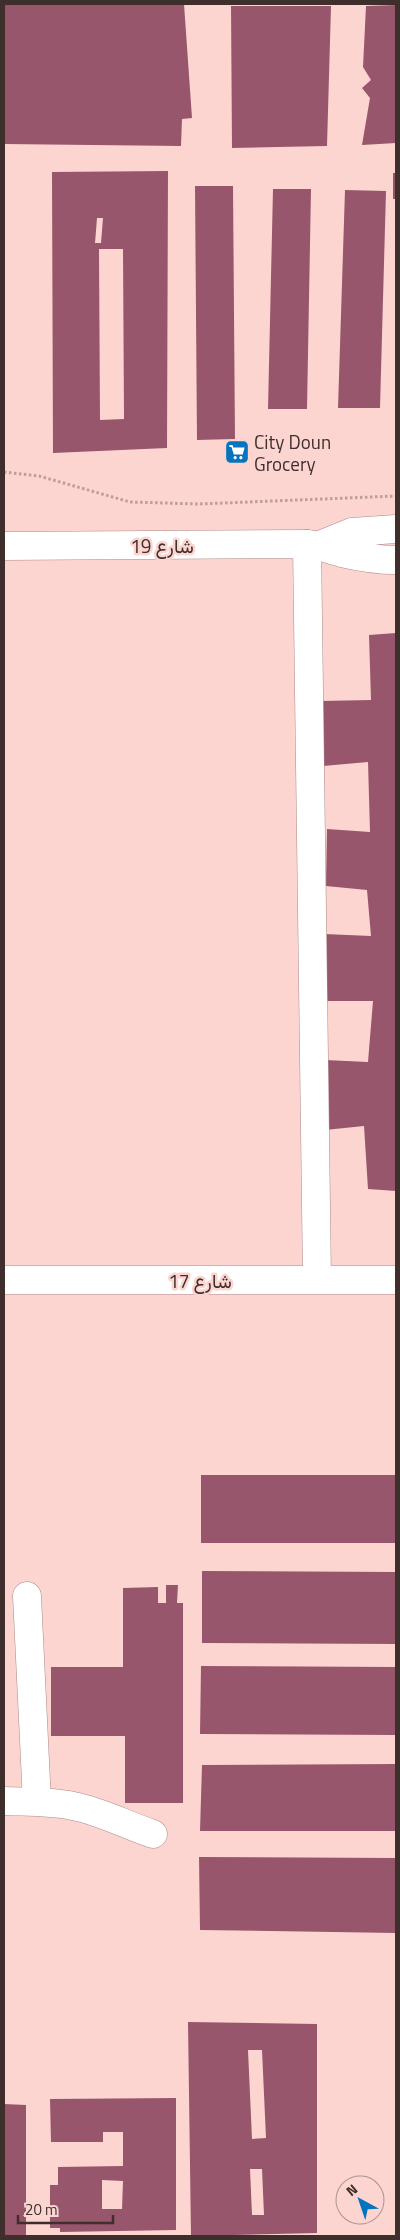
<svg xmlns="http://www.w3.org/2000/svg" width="400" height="2240" font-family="'Titillium Web',Vazirmatn,sans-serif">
<rect width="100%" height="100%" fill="#fcd5d0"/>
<path fill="#98566c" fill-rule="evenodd" d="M4,4H184L192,118L182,119L181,146L4,144Z
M396,5V143L362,145L370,98L362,88L371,80L363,67L366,6Z
M231,6H331L327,146L232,148Z
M168,171L167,448L53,453L52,172ZM97,218H103L101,243H95ZM99,249H123L124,419L100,420Z
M393,173H396V199H393Z
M195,186H233L235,439L197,440Z
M273,189H311L307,409H268Z
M345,190L386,191L380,408H338Z
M396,633V1191L368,1189L364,1126L325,1130V1060L368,1062L373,1001H328L321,998L324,934L371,936L367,890L326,886L327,829L370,832L368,762L323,766L321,701L371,700L369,635Z
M201,1475H396V1543H201Z
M202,1571L396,1572V1644L202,1643Z
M166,1585H178L177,1603H183V1803H125V1736H51V1667H123V1588L158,1587V1603H166Z
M201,1666L396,1667V1735L200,1734Z
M396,1764V1831H200L202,1765Z
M199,1857L396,1858V1933L200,1930Z
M188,2022L317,2024V2233L191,2236ZM248,2050H262L266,2138L252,2139ZM250,2169H262L264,2215H252Z
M176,2098V2230L60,2232V2228H50V2185H58V2167L123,2166V2132H103V2142H51L50,2099ZM102,2180L123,2181L122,2209H102Z
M4,2104L26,2105V2235H4Z"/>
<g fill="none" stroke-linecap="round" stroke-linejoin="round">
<defs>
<path id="street" d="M307,544L317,1279
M4,1280H396
M27,1596L37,1802
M4,1801C27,1802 50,1801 73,1806C100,1811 126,1825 153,1834"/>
<path id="secondary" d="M320,545L352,532L396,529
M4,546L307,544C320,545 329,550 342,553C359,557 378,560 396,560"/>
</defs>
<use href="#street" stroke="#ae8a86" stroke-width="29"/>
<use href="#secondary" stroke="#ae8a86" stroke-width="29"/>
<path stroke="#bd9e9a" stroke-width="3" stroke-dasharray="2.5 2.5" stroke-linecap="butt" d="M4,472L39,476L130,502L199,504L396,496"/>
<use href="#street" stroke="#fff" stroke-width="28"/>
<use href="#secondary" stroke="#fff" stroke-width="28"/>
</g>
<defs>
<symbol id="supermarket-square" viewBox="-11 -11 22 22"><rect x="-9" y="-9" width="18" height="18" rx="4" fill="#0673be" stroke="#fcd5d0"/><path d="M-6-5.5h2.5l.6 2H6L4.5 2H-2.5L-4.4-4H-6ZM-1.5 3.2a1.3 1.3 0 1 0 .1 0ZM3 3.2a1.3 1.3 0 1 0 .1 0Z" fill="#fff"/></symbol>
</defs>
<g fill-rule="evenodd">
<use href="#supermarket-square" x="223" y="438" width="28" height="28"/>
</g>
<g text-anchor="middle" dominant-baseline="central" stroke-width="5" stroke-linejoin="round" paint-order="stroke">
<g font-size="19" fill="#3e2f2d" stroke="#fcd5d0" text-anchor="start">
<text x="254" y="441">City Doun<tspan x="254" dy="22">Grocery</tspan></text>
</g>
<g font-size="19" fill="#3e2f2d" stroke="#fcd5d0">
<text x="162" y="545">شارع 19</text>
<text x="200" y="1280">شارع 17</text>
</g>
</g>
<rect width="400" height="2240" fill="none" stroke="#3e2f2d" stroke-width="10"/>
<g transform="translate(360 2200) rotate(320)"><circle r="24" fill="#fcd5d0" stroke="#b0938f"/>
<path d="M0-4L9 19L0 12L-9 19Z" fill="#0673be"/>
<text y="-8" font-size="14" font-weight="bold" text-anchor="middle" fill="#3e2f2d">N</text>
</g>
<path d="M18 2215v8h95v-8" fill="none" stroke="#3e2f2d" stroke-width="2.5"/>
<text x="25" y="2215" font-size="15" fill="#3e2f2d" stroke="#fcd5d0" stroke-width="4" paint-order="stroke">20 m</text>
</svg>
